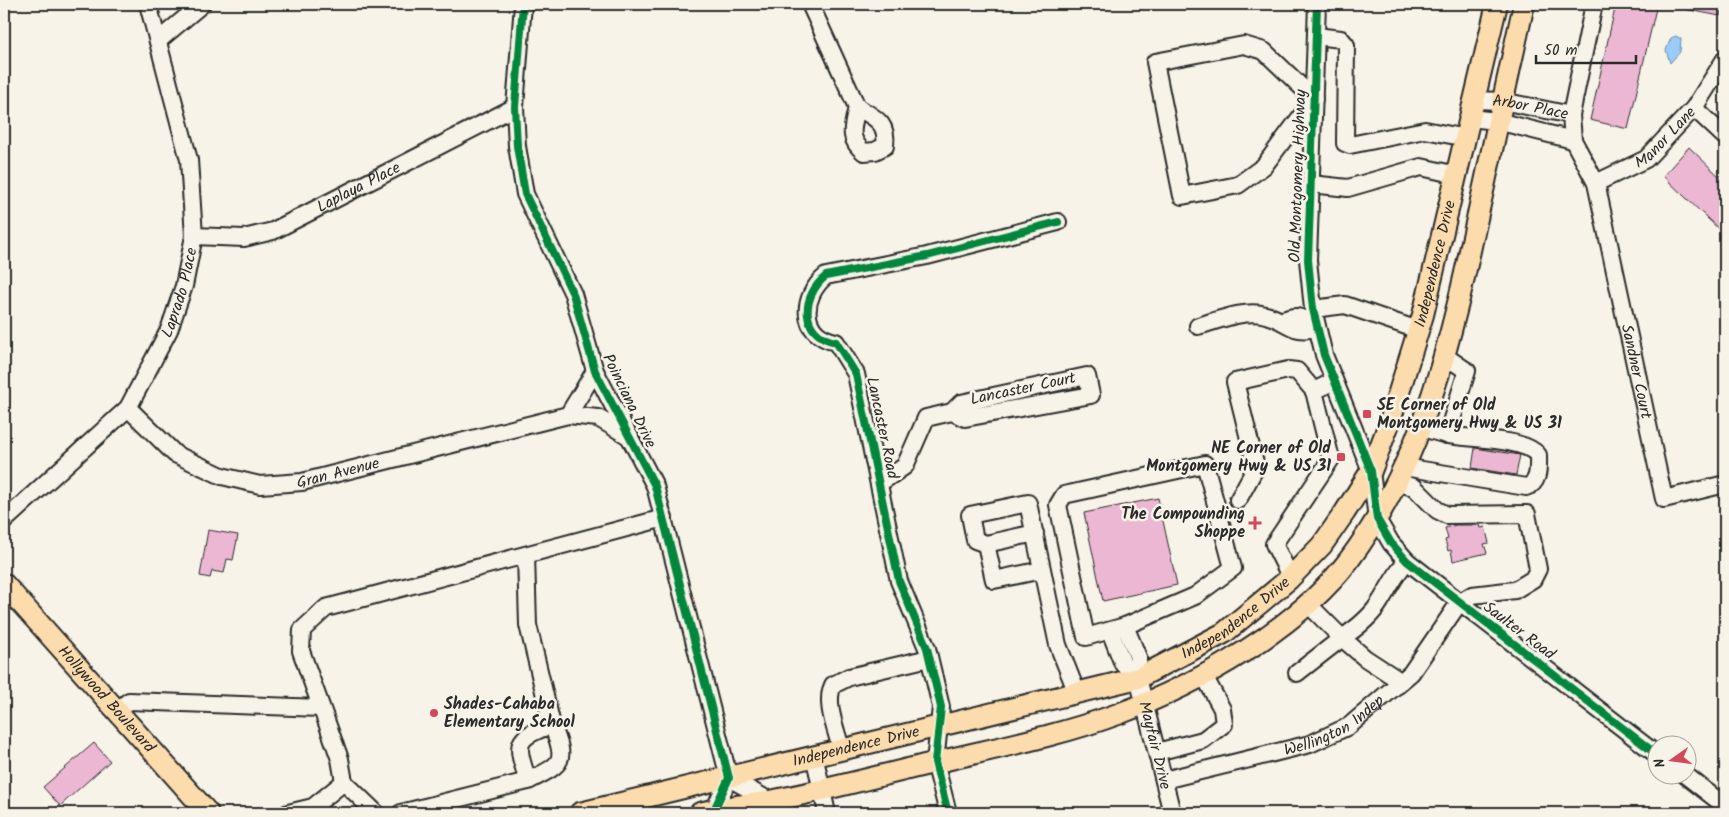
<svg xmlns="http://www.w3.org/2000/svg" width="1729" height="817" font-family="Kalam,sans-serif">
<rect width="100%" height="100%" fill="#f7f3e8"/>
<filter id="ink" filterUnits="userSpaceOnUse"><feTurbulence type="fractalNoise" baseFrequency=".02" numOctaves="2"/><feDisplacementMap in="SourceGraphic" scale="10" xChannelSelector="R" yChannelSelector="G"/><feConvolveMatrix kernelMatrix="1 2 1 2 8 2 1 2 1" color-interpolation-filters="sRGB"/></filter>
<g filter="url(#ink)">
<path fill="#9accf7" stroke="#6e8ca5" d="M1676,36L1681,39L1680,52L1670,63L1666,50L1671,38Z"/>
<path fill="#ebb7d3" stroke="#2b2b2b" d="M1616,4H1657L1628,129L1590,120Z
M1684,4H1722L1720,16L1684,9Z
M1689,147L1725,182V235L1663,176Z
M1475,448L1520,455L1516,475L1472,468Z
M1158,498L1177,585L1103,601L1084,513Z
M1456,525H1480L1481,528L1485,527L1489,543L1484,544L1487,553L1453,561L1451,550L1448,551L1445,540L1448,539L1445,528Z
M208,530L238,535L233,560L227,559L224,573L212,571L210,578L200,576Z
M94,743L110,761L60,806L43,787Z"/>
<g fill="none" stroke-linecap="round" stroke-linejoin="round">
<defs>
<g id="minor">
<path d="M523,4L515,107L517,146L525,194L573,294L595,371L655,486L729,778L714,810"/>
<path d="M810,4L857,107"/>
<path d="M1317,4L1308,260L1313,309L1324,355L1371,471L1377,519L1391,543L1407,561L1656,754"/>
<path id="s1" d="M1594,4L1571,115L1573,140L1596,183L1664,499L1725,484"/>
<path d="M1316,36L1341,39L1346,45L1345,143L1350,145L1425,130L1466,138"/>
<path d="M159,40L202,4"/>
<path d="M1244,45L1264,51L1314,99L1264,166L1238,185L1182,196L1155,62Z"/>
<path id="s2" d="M1475,100L1502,101L1571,115"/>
<path d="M857,107C875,118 888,122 885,146L875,151L864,152C847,138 853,127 857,107Z"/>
<path d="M1694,108L1725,137"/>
<path d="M1470,118L1497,121L1573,140"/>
<path id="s3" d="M1596,183L1646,159L1694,108L1725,59"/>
<path d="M1311,184L1348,188L1421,167L1457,175"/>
<path id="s4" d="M194,236L244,238L273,231L515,107"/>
<path d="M1313,309L1345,305L1418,330"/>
<path d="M1282,321C1297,313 1304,318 1317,328"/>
<path d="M1198,326C1219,320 1245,309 1266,315C1289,321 1290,334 1317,328"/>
<path d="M1445,356L1467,371L1447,435"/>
<path id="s5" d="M128,408L175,454L222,476L260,485L302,482L568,415L595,371"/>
<path d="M568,415L598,418L630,437"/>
<path d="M1205,464L1233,568L1195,596L1125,626L1086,637L1058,505L1064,495Z"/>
<path d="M1404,467L1526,487C1540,483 1538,467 1538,455C1525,438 1469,439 1447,435C1438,433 1429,430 1421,427"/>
<path d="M880,483L905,466L926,418L952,412L965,418L1091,395L1087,376L961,403L952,412"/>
<path d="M1238,500L1256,467L1235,382L1288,370L1297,371L1314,391"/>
<path id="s6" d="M4,521L128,408L169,330L184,286L194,236L189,160L148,4"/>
<path d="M1035,533L986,544L975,540L970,515L1028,503L1058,645L1077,693"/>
<path d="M986,544L994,580L1042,570"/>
<path d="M526,555L528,625L552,725"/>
<path d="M1291,578L1274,544L1331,459L1314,391L1334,381"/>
<path d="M1307,603L1342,638C1357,628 1371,617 1380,602C1389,588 1395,574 1407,561"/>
<path id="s7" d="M1125,626L1138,657V678L1172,813"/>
<path d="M1110,631L1123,664L1138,678"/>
<path d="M1297,673L1342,638L1365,658L1394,677L1398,685"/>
<path d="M118,710L129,701L320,708"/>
<path d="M552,725C568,763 562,764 528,781C516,744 513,738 552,725Z"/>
<path d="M841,749C837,731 824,703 833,685L849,677L929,658"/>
<path d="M1157,752L1203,740L1224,724L1222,709L1203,674"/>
<path d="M814,755L827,813"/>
<path d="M1684,774L1725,806"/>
<path d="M729,778L770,801"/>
<path id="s8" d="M1164,780L1310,744L1349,726L1411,673L1459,603L1472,595L1515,590L1533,579L1538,569L1527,514L1447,515L1437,510L1414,487L1397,483"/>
<path d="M288,813L313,807L344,782"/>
<path d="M376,813L344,782L340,759L301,651L302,630L326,608L664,518"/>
<path d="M401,813L528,781"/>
<path d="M948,813L935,762L941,707L927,648L899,581L856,374L836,342C799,335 801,296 826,276L927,256L1058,222"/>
</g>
<g id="major">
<path id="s9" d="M4,584L208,813"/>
<path id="s10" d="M580,813L1138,678L1224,633L1289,579L1322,545L1345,512L1371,471L1390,421L1423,315L1497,4"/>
<path d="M700,813C723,807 747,805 770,801C828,790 885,774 942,761C1001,747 1061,735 1118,714C1197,685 1298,628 1349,560C1425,459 1452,335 1478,214C1493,144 1508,74 1524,4"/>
</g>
</defs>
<use href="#minor" stroke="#2b2b2b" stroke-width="20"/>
<use href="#major" stroke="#2b2b2b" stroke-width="24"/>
<path stroke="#2b2b2b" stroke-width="2.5" stroke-dasharray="1 4" stroke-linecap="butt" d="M346,813L348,806"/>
<use href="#minor" stroke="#f7f3e8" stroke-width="16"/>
<use href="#major" stroke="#fcdcac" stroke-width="20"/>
<defs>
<path id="cycleway" d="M523,4L515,107L517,146L525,194L573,294L595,371L655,486L729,778L714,810
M1317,4L1308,260L1313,309L1324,355L1371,471L1377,519L1391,543L1407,561L1656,754
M948,813L935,762L941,707L927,648L899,581L856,374L836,342C799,335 801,296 826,276L927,256L1058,222"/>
</defs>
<use href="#cycleway" stroke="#f7f3e8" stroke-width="11"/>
<use href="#cycleway" stroke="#00873e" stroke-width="8"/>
</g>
</g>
<g fill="#d1495b" stroke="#f7f3e8" stroke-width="2">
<rect x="1362" y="409" width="10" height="10" rx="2.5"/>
<rect x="1336" y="452" width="10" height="10" rx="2.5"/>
<path d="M1252.5 515.5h5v5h5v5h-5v5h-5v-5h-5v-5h5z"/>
<circle cx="434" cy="713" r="5"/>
</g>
<g text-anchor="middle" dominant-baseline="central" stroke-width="5" stroke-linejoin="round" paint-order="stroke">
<g font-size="16" fill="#2b2b2b" stroke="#f7f3e8">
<text stroke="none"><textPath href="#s2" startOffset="56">Arbor Place</textPath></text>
<text stroke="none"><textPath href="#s3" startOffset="84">Manor Lane</textPath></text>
<text transform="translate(1298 176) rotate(-88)">Old Montgomery Highway</text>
<text stroke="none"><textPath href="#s4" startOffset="176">Laplaya Place</textPath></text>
<text stroke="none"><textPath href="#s10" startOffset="1109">Independence Drive</textPath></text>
<text stroke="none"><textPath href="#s6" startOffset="295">Laprado Place</textPath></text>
<text stroke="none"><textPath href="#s1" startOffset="380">Sandner Court</textPath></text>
<text transform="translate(1023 389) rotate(-12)">Lancaster Court</text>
<text transform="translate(629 401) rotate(64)">Poinciana Drive</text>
<text transform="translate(882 428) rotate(78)">Lancaster Road</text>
<text stroke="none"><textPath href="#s5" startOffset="236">Gran Avenue</textPath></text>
<text stroke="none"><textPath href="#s10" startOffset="689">Independence Drive</textPath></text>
<text transform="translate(1519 631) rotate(37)">Saulter Road</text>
<text stroke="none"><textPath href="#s9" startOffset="154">Hollywood Boulevard</textPath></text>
<text stroke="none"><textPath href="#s8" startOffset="180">Wellington Indep</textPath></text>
<text stroke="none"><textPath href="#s7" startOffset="124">Mayfair Drive</textPath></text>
<text stroke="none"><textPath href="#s10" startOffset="284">Independence Drive</textPath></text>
</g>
<g font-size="16" font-weight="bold" fill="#2b2b2b" stroke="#f7f3e8" text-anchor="start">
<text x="1377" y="405">SE Corner of Old<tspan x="1377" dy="18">Montgomery Hwy &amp; US 31</tspan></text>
<text x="1331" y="448" text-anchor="end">NE Corner of Old<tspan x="1331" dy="18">Montgomery Hwy &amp; US 31</tspan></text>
<text x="1245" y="514" text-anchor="end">The Compounding<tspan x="1245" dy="18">Shoppe</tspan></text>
<text x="444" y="704">Shades-Cahaba<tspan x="444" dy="18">Elementary School</tspan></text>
</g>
</g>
<rect width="1729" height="817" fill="none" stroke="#f7f3e8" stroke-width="20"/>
<rect x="10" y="10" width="1709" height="797" fill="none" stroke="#2b2b2b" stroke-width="2" filter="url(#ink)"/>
<g transform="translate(1672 760) rotate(256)"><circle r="24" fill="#f7f3e8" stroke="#a5a39c"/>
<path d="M0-4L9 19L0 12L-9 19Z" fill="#d1495b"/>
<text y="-8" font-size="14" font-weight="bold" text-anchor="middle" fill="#2b2b2b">N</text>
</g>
<path d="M1536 55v8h100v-8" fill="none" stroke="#2b2b2b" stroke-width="2.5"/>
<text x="1544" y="55" font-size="15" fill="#2b2b2b" stroke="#f7f3e8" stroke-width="4" paint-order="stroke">50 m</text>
</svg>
